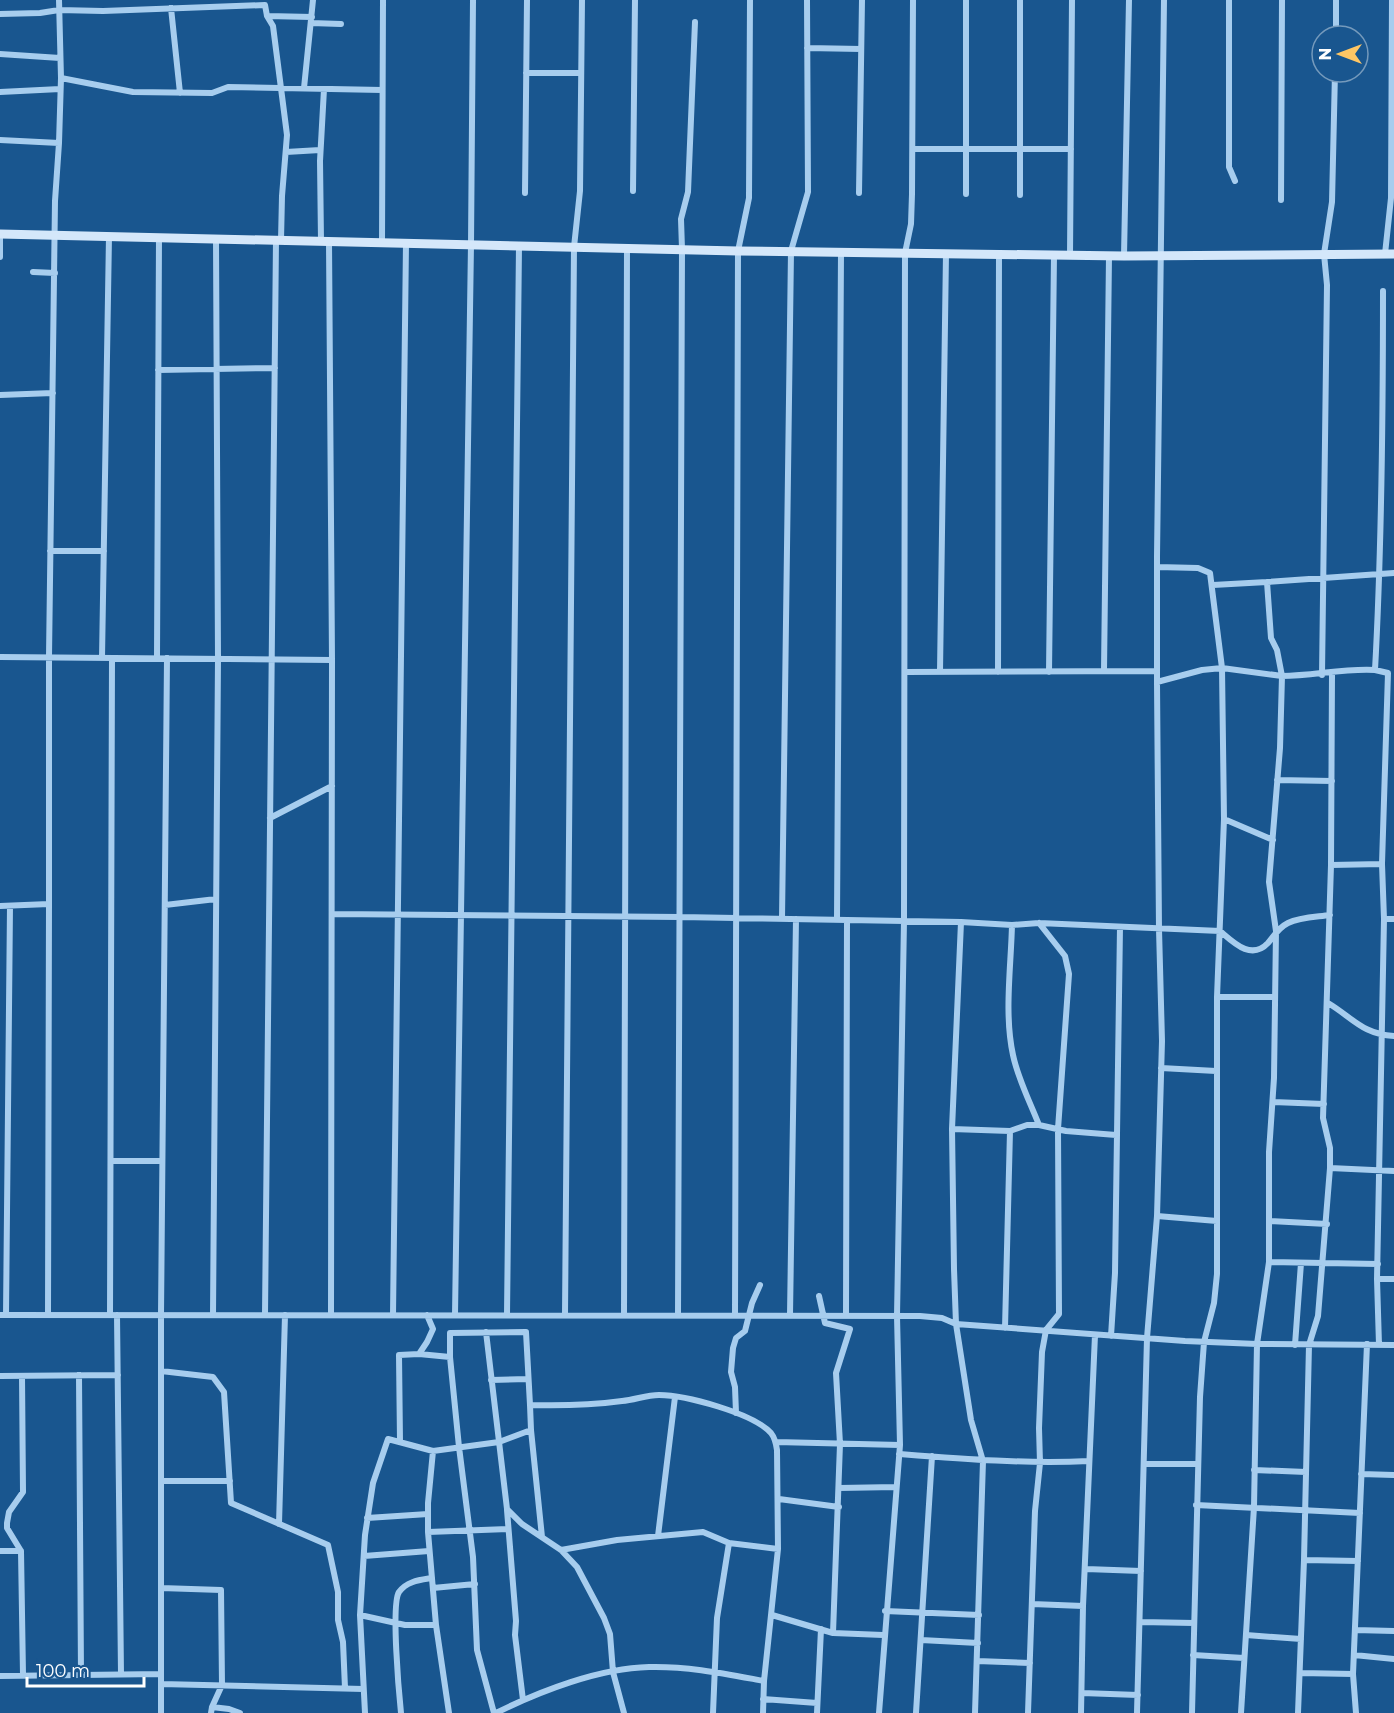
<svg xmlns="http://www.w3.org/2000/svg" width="1394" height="1713" font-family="Montserrat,sans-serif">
<rect width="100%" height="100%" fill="#19568f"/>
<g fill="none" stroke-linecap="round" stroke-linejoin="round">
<path stroke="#a7cdee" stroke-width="6" d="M1164,0L1157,557V682L1202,670L1222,668L1282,676L1280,748L1269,882L1276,931L1274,1078L1269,1152V1262L1257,1344L1254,1507L1241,1713
M1229,0V167L1235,181
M171,8L180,93
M0,14L40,13L59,10L103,11L265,5L267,16L312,17
M267,16L273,26L287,135L282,196L281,240
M311,23L341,24
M1336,36V0
M807,48L861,49
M0,54L60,58
M526,73H581
M61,78L133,92L212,93L228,87L382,90
M304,88L313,0
M0,92L60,89
M0,140L59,143
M913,149H1071
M286,152L320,150
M633,191L635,0
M525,193L527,0
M859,193L862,0
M966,194V0
M1020,195V0
M1281,200L1282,0
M321,241L320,161L324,89
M329,241L332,660L331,1315
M382,242L383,0
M1385,254L1391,198L1392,0
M1070,255L1072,0
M1124,256L1129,0
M0,257V234
M33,272L55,273
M1383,291C1383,417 1382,544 1375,670C1344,668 1313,676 1282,676L1277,650L1271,638L1267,582L1380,574L1394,573
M158,370L275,368
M0,395L53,393
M50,551H104
M1157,567L1198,568L1210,573L1222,668L1224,819L1273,840
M1213,585L1267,582
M0,657L332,660
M102,658L109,236
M157,658L159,237
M1375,670L1388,673L1382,864
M1104,671L1109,256
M906,672L1157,671
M940,672L946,253
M998,672L999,254
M1049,672L1054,255
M1322,675L1327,285L1324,254L1332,202L1335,72
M1277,780L1332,781
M270,818L332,786
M1331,865L1382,864L1384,919H1394
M165,905L216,899
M0,906L49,904V657L55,201L59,143L61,78L59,0
M332,914L680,917L961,922L1012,925L1039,923L1220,931C1233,942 1251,961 1268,943C1275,935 1278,928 1288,923C1300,917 1316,917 1330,915
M782,919L791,251L808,192L807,0
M837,920L841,252
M961,922L952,1129L954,1269L956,1324L971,1420L983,1461L975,1713
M1012,925C1011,967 1004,1014 1013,1055C1018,1079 1030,1102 1039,1125
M1217,997H1275
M1328,1003C1353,1018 1362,1034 1394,1036
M1161,1068L1216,1071
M1273,1102L1324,1104
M952,1129L1010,1131L1027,1125H1039L1066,1131L1116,1135
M111,1161H162
M1330,1168L1394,1171
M1157,1216L1217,1221
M1269,1221L1327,1224
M1269,1262L1378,1264
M1377,1279H1394
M819,1296L825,1323L850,1329L836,1373L840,1444L833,1633
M0,1315L920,1316L942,1318L956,1324L1185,1341L1257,1344L1394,1345
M6,1315L10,906
M48,1315L49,904
M110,1315L112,658
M117,1315L121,1674
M213,1315L218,659L216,239
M265,1315L276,240
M393,1315L406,243
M455,1315L471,244L473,0
M507,1315L519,246
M565,1315L574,247L580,191L582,0
M624,1315L627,248
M678,1315L682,249L681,219L688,192L695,22
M735,1315L738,251L749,198L750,0
M790,1315L796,919
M846,1316L847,920
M1005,1328L1010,1131
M486,1332L507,1509L522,1524L561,1550L577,1567L604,1618L610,1634L613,1672L624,1713
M1111,1336L1115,1273L1120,927
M1295,1345L1301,1263
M1379,1345L1377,1279L1384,919
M419,1354L450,1357
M161,1371L213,1377L224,1392L231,1503L328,1545L338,1592V1620L343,1642L345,1688
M79,1375L81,1675
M0,1376L118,1375
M22,1376L23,1492L9,1512L7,1523V1528L21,1551L23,1675
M491,1380L528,1379
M736,1413L735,1387L731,1372L733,1348L736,1338L745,1331L752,1303L760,1285
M531,1430L542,1537
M400,1442L399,1355L419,1354L427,1342L433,1329L427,1315
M776,1442L900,1445L897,1316L904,921L905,253L911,224L912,194L913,0
M899,1454C963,1459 1025,1464 1089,1461
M1144,1464H1198
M1254,1470L1306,1472
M1361,1474L1394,1475
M161,1481H230
M839,1488L896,1487
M779,1499L839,1507
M1196,1505L1360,1513
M507,1510L516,1621L515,1635L523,1700
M367,1518L428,1514
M279,1524L285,1315
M428,1532L508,1529
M658,1536L675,1397
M561,1550L617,1540L703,1532L729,1543L778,1549
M0,1551H21
M364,1556L429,1551
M1304,1560L1358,1561
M1086,1569L1141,1571
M161,1588L221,1590L222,1685L212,1707
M433,1588L475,1584
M1032,1604L1083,1606
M885,1611L979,1615
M360,1615L405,1625H436L428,1532V1503L433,1451
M772,1615L833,1633L883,1635
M1140,1622L1194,1623
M436,1625L449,1713
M1355,1630L1394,1631
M1246,1635L1301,1639
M921,1640L978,1643
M1193,1655L1244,1658
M1354,1655L1394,1659
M977,1661L1030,1663
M1300,1673L1353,1674
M0,1676L161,1674
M161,1684L363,1689
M1082,1693L1138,1695
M763,1699L817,1703
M161,1713V1315L167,658
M211,1713L212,1707L229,1709L240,1713
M365,1713L360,1615L365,1535L373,1483L388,1439L433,1451L499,1442L531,1430L530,1405
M401,1713C399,1694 391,1604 399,1592C407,1581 420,1580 432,1578
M494,1713L477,1650L473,1557L459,1447L450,1357V1333L526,1332L530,1405C561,1406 591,1405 622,1401C635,1400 646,1395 659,1395C685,1395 753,1413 771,1433C775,1438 776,1443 777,1450L778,1549L764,1681L763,1713
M496,1713C540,1691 600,1668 649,1667C688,1666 726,1674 764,1681
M713,1713L717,1618L729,1543
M817,1713L821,1629
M879,1713L900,1445
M916,1713L932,1456
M1028,1713L1035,1511L1040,1463L1039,1428L1042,1352L1046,1330L1059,1314L1058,1129L1069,974L1065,956L1039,923
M1081,1713L1083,1606L1095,1335
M1137,1713L1147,1338L1157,1216L1162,1041L1159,929L1157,682
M1192,1713L1200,1397L1204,1342L1214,1303L1217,1274V997L1224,819
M1298,1713L1304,1560L1309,1345L1318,1316L1330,1168V1148L1323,1118L1331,865L1332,674
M1356,1713L1353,1674L1367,1344"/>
<path stroke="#d4e7fa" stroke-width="9" d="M0,234L738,251L1124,256L1394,254"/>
</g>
<g transform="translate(1340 54) rotate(270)"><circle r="28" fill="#19568f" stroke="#759abc" stroke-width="1.5"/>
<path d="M0-4.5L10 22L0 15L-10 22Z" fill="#ffc664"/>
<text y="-9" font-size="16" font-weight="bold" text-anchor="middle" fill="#ffffff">N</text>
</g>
<path d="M27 1677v9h117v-9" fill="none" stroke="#ffffff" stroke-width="3"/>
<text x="36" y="1677" font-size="18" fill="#ffffff" stroke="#19568f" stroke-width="4.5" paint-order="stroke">100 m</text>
</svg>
